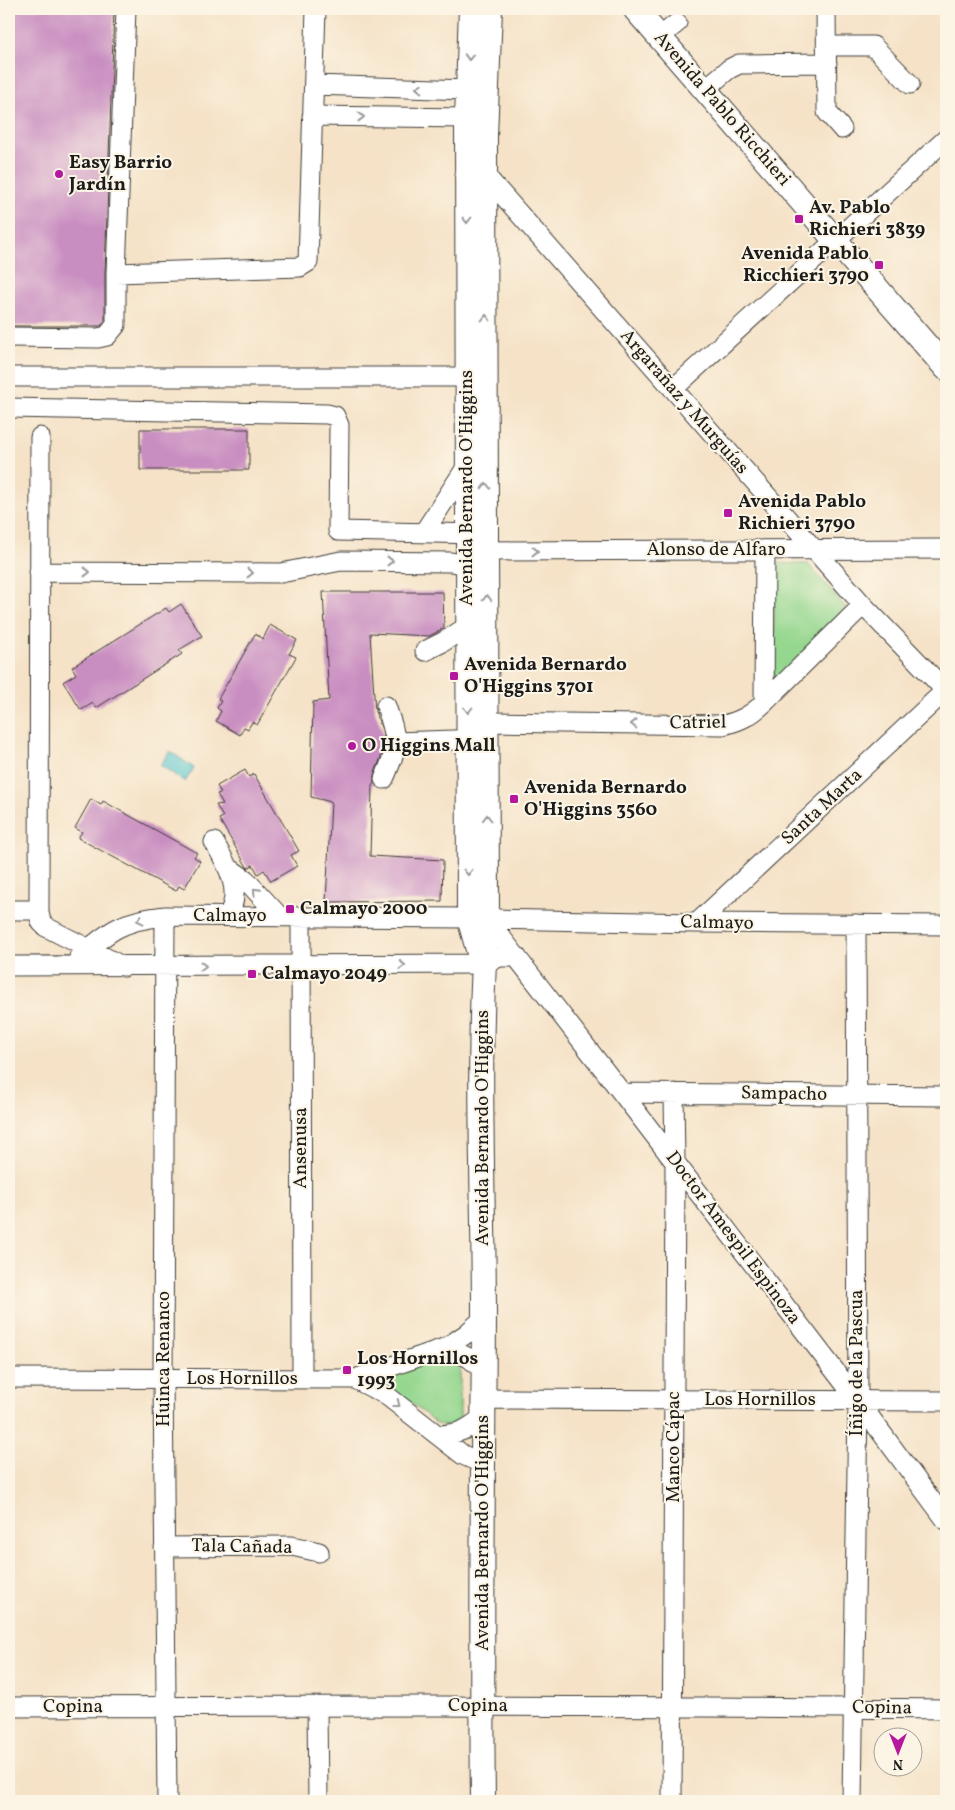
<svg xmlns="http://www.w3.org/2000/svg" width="955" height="1810" font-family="Vollkorn,serif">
<rect width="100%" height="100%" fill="#fcf5e5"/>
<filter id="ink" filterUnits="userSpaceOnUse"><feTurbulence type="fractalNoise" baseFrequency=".02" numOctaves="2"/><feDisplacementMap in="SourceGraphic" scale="10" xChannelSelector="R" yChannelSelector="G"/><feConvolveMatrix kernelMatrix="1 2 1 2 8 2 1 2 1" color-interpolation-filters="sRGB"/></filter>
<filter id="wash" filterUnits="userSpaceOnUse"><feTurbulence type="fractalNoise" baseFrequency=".0096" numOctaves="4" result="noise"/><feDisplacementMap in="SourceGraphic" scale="20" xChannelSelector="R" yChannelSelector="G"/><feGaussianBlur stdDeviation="1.12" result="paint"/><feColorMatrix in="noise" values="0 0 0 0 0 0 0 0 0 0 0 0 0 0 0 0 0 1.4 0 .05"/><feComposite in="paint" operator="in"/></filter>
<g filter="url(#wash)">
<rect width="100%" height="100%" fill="#f5e2c7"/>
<path fill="#95d78f" stroke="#587a56" d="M774,563L808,564L846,608L777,680L774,677Z
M447,1355L456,1362L460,1372V1417L454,1424L446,1426L437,1424L408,1400L372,1382Z"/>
<path fill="#57c5cd" stroke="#3a7074" d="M170,751L194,768L185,782L160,765Z"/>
<g id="blocks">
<path fill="#c98ec1" d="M9,9H114L105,273V321L101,326H9Z
M140,429H249V470H140Z
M323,592H443L444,628L437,632L429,636L370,633L375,711L382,730L384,743L382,755L374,775V783L372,786L370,856L443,860L442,901L326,902L331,802L311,797L313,702L329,700Z
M181,604L202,636L179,650L182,654L96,708L93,703L81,710L63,682L76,674L72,667L166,608L169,612Z
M270,625L297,640L289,654L296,657L257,725L252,722L248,729L244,727L240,735L216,721L221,711L217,708L221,701L218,699L255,634L263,639Z
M245,770L249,777L254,774L299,851L291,855L297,866L271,881L264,870L258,874L253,865L248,868L247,867L219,819L223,817L216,805L223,804L217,794L221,793L217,786Z
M91,799L101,805L103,801L197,853L194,857L200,861L184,889L179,886L176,891L78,838L82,832L75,828Z"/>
</g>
</g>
<g filter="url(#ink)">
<use href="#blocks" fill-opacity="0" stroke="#3d3a36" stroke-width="1"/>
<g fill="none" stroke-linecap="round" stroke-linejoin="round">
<defs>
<path id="minor" d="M126,9L116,273L300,267L308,262L316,9
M826,9L827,112L842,129
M660,37L677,23
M826,46H873L910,84
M314,85L468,90
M705,89L729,69L739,64L827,63
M312,116L467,118
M486,176L863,605L946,691
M9,337L98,338L107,336L116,325V273
M9,377H467
M673,389L946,139
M9,408L327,414L335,416L339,425L338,531L481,534
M40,437L39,912L41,922L46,927L124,967
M424,532L467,466
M486,551L946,549
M39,572L281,573L341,561L451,562L468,565
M425,651L443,642L468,626
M764,703L765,550
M487,722L723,725C741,721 751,715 764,703L863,605
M396,742L482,739
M384,779C399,745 398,741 386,706
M214,842C227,864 244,893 227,916
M229,868L245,879L280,917
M9,910H31L39,912
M165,916L163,1379L167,1801
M301,917L302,1379
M487,919L622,1093L858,1401L946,1520
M487,919L697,923L946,925
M697,923L946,690
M79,957C110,930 123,920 165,916L469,918
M9,966L483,964L500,957H517
M622,1093L946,1096
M447,1347L469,1358L483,1369
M9,1378L355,1379L447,1347L466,1334L484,1318
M355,1379L386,1395L463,1455L483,1464
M484,1399L946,1401
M437,1435C460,1434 467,1430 484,1416
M164,1547L292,1546L319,1552
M9,1707C321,1706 634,1705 946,1709
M317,1707L318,1801
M672,1801L675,1163L674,1093
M852,1801L858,1401L856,924"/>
<path id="major" d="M471,9L467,118L469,918L479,953
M635,9L946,368
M483,1801C481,1640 483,1479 484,1318C484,1185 476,1052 487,919L485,137L490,9"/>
</defs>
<use href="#minor" stroke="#3d3a36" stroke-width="21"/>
<use href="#major" stroke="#3d3a36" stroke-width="26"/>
<use href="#minor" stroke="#fff" stroke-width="19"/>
<use href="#major" stroke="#fff" stroke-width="24"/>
</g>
<defs><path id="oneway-chevron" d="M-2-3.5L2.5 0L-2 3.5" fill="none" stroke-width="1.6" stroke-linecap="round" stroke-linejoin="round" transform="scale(1.25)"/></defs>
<g stroke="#999">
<use href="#oneway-chevron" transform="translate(469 57) rotate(92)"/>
<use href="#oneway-chevron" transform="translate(419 88) rotate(-178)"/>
<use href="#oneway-chevron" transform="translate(361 117) rotate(1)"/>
<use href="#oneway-chevron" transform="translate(467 220) rotate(90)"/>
<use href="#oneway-chevron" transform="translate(486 318) rotate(-90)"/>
<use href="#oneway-chevron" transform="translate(486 486) rotate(-90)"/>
<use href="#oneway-chevron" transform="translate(535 551)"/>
<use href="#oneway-chevron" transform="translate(390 561)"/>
<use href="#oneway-chevron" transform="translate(87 572)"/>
<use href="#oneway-chevron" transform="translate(250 573)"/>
<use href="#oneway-chevron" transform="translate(487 598) rotate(-90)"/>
<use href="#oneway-chevron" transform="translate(468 710) rotate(90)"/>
<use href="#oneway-chevron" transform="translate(634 724) rotate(-179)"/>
<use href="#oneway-chevron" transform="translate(487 818) rotate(-90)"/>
<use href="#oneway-chevron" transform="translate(468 872) rotate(90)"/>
<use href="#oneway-chevron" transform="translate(256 891) rotate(-133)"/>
<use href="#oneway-chevron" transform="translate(140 920) rotate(167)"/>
<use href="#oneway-chevron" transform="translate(402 965)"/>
<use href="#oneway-chevron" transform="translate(203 966)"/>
<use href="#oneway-chevron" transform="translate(397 1404) rotate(38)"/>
</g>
</g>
<g fill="#b5179e" stroke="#fcf5e5" stroke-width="2">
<circle cx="59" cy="174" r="5"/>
<rect x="794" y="214" width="10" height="10" rx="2.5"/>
<rect x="874" y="260" width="10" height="10" rx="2.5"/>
<rect x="723" y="508" width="10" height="10" rx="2.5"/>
<rect x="449" y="671" width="10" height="10" rx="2.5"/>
<circle cx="352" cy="746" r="5"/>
<rect x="509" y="794" width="10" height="10" rx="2.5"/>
<rect x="285" y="904" width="10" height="10" rx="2.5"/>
<rect x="247" y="969" width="10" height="10" rx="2.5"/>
<rect x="342" y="1365" width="10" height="10" rx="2.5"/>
</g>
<g text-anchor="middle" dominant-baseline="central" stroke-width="4" stroke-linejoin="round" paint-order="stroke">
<g font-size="19" fill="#1c1c1c" stroke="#fcf5e5">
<text transform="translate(722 109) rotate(49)">Avenida Pablo Ricchieri</text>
<text transform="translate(684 402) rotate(49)">Argarañaz y Murguías</text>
<text transform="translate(467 488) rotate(-90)">Avenida Bernardo O'Higgins</text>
<text x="716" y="550">Alonso de Alfaro</text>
<text transform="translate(698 723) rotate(-1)">Catriel</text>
<text transform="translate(822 807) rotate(-43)">Santa Marta</text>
<text x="230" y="916">Calmayo</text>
<text transform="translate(717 923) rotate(1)">Calmayo</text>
<text transform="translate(784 1094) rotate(1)">Sampacho</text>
<text transform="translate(483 1128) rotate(-90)">Avenida Bernardo O'Higgins</text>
<text transform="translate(301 1148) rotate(-90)">Ansenusa</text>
<text transform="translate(733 1238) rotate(53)">Doctor Amespil Espinoza</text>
<text transform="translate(164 1359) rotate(-90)">Huinca Renanco</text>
<text transform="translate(857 1363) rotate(-90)">Íñigo de la Pascua</text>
<text x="242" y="1379">Los Hornillos</text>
<text x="760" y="1400">Los Hornillos</text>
<text transform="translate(674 1447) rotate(-90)">Manco Cápac</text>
<text transform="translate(483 1533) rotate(-90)">Avenida Bernardo O'Higgins</text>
<text transform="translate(242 1547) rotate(1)">Tala Cañada</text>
<text x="478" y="1706">Copina</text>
<text x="73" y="1707">Copina</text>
<text transform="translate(882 1708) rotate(1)">Copina</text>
</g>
<g font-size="19" font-weight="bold" fill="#1c1c1c" stroke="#fcf5e5" text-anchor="start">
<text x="69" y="163">Easy Barrio<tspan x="69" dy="22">Jardín</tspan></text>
<text x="809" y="208">Av. Pablo<tspan x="809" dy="22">Richieri 3839</tspan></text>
<text x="869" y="254" text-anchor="end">Avenida Pablo<tspan x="869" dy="22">Ricchieri 3790</tspan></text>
<text x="738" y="502">Avenida Pablo<tspan x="738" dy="22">Richieri 3790</tspan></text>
<text x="464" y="665">Avenida Bernardo<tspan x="464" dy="22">O'Higgins 3701</tspan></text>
<text x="362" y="746">O Higgins Mall</text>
<text x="524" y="788">Avenida Bernardo<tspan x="524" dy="22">O'Higgins 3560</tspan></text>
<text x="300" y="909">Calmayo 2000</text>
<text x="262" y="974">Calmayo 2049</text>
<text x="357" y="1359">Los Hornillos<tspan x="357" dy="22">1993</tspan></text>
</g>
</g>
<rect width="955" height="1810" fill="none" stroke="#fcf5e5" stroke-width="30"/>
<g transform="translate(898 1752) rotate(180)"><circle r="24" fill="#fcf5e5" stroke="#a29e95"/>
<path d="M0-4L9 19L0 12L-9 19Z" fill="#b5179e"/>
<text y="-8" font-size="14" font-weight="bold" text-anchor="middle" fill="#1c1c1c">N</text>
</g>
</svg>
